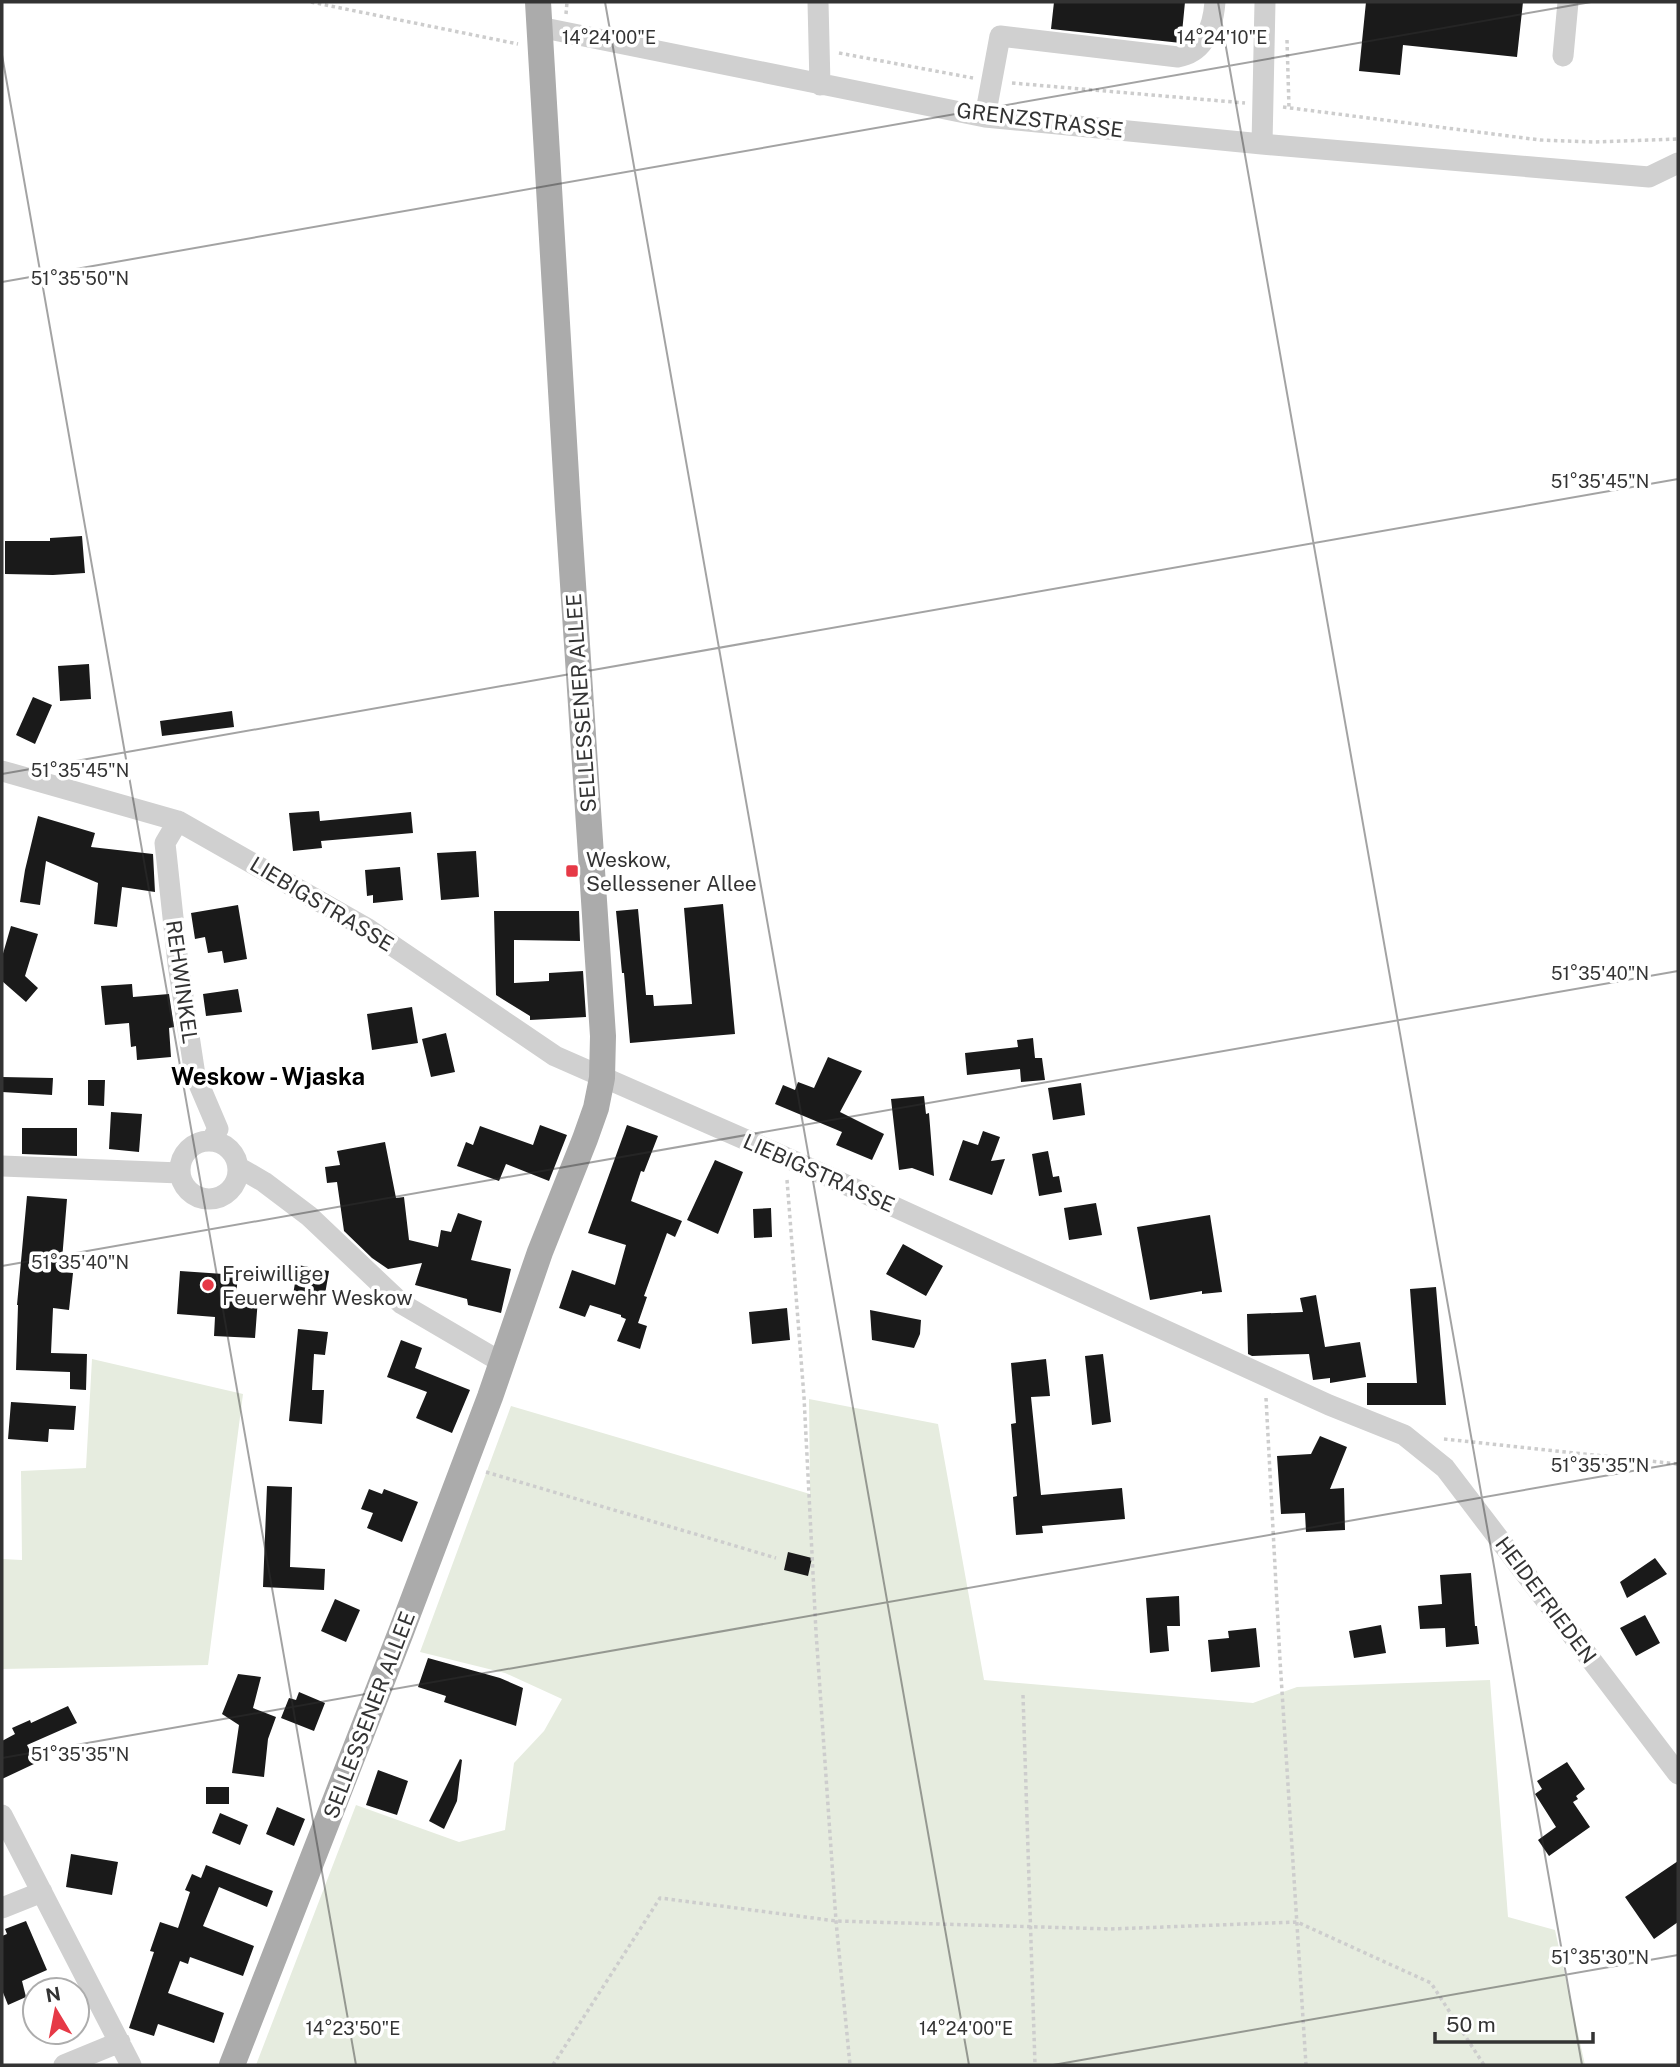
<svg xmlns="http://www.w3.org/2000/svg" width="1680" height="2067" font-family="'Public Sans',sans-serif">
<rect width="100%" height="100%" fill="#fff"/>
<path fill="#e6ecdf" d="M92,1359L243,1394L208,1665L2,1669V1559L22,1560L21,1471L86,1468Z
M809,1399L938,1424L984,1680L1253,1703L1297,1687L1490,1680L1508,1917L1555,1930L1585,2065H256L356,1805L459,1842L505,1830L514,1763L544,1731L562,1699L505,1673L420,1652L511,1406L810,1494Z"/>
<path fill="#1a1a1a" d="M1054,2H1185L1181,43L1051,29Z
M1366,2H1523L1517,57L1403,45L1400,75L1359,71Z
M82,536L85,573L53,575L5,574V541H50V538Z
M89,664L91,699L60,701L58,666Z
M33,697L52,705L35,744L16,735Z
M232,711L234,727L162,736L160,721Z
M319,811L320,821L411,812L413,833L321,841L322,848L293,851L289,813Z
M38,816L95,833L91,847L153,854L155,892L122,887L117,927L94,924L98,883L46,861L40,905L20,902L25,870Z
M476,851L479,897L441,900L437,853Z
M400,867L403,900L373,903V895L367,896L365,870Z
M723,904L735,1034L630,1043L624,973H622L616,911L638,909L646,995H653L654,1006L692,1004L684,908Z
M238,905L247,959L224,963L222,951L208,953L205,937L195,939L191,913Z
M494,911H579L580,941L514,940V983L549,981V973L583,971L586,1017L530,1020V1016L496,995Z
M11,926L38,934L25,976L38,988L26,1002L2,981V957Z
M132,984L133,997L169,994L174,1027L169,1028L171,1057L137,1060L136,1046L131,1047L129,1023L105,1025L101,986Z
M238,989L242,1012L206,1016L203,994Z
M412,1007L418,1043L372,1050L367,1014Z
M446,1033L455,1072L431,1077L422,1039Z
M1033,1038L1035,1058H1042L1045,1080L1021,1082L1020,1069L967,1075L965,1053L1018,1047L1017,1040Z
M828,1057L862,1071L840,1112L884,1134L872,1160L836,1145L842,1132L775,1104L783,1085L795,1090L798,1082L814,1088Z
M2,1077L53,1078L52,1095L2,1092Z
M88,1080H105L104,1106L88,1105Z
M1081,1083L1085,1115L1053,1120L1048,1088Z
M924,1096L926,1114L929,1113L934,1176L912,1168L899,1170L891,1099Z
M111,1112L142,1114L139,1152L109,1149Z
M540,1125L567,1135L549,1181L506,1164L499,1181L457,1166L466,1142L473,1145L480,1126L533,1145Z
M627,1125L658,1136L644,1172L641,1171L631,1201L682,1221L675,1237L667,1233L644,1296L647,1297L638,1323L647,1326L640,1349L617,1341L626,1319L621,1317V1315L590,1305L585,1317L559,1308L572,1270L615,1285L626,1245L588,1233Z
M22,1128H77V1156L22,1154Z
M983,1131L1000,1137L991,1161L1005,1159L992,1195L949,1180L963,1140L978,1145Z
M385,1142L396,1198L404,1197L409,1240L438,1247L441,1230L451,1232L458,1213L482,1221L471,1260L511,1269L501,1313L468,1305L467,1299L415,1285L422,1263L388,1269L372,1258L344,1231L337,1182L327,1183L325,1167L340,1165L337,1151Z
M1048,1151L1053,1177L1059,1176L1062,1192L1039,1196L1032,1154Z
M715,1160L743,1172L718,1234L687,1220Z
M27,1196L67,1199L61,1272L73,1273L69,1310L53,1308L51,1353L87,1354L86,1390L70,1389V1372L16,1370L18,1305H17Z
M1096,1203L1102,1235L1069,1240L1064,1208Z
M771,1208L772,1237L754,1238L753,1209Z
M1210,1215L1222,1292L1202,1294V1291L1150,1300L1137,1227Z
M903,1244L943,1266L926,1296L886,1274Z
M298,1265L329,1271L324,1300L293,1295Z
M180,1271L238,1275L236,1296L258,1298L255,1338L214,1336L215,1317L177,1314Z
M1436,1287L1446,1405H1367V1383H1417L1410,1289Z
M1316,1295L1325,1347L1360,1342L1366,1377L1330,1383V1378L1313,1380L1309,1354L1252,1356L1248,1354L1247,1314L1303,1312L1300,1298Z
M787,1308L790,1340L752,1344L749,1312Z
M870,1310L921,1320L920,1334L914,1348L872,1340Z
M298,1329L328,1332L325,1355L314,1354L312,1390H324L322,1424L289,1421Z
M401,1340L422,1348L415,1368L470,1390L452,1433L416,1418L427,1392L387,1377Z
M1103,1354L1111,1422L1092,1425L1085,1356Z
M1046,1359L1050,1396L1031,1397L1041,1495L1122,1488L1125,1519L1042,1526L1043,1533L1016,1535L1013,1497L1017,1496L1011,1424L1016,1423L1011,1363Z
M11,1402L76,1406L74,1430L49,1429L48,1442L8,1439Z
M1320,1436L1347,1447L1330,1489L1344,1488L1345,1530L1306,1532L1305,1513L1281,1514L1277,1456L1311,1454Z
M267,1486L292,1487L290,1567L325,1569L324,1590L263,1587Z
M369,1489L382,1494L384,1489L418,1502L402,1542L367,1528L373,1513L361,1509Z
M788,1552L812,1558L808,1576L784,1570Z
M1655,1558L1667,1574L1627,1598L1620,1582Z
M1471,1573L1475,1626H1477L1479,1644L1446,1647L1445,1628L1420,1629L1418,1606L1442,1604L1440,1575Z
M1179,1596L1180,1626H1167L1169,1651L1150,1653L1146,1598Z
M335,1599L360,1610L346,1642L321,1631Z
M1645,1615L1660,1643L1636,1656L1620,1628Z
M1381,1625L1386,1653L1354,1658L1349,1631Z
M1256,1628L1260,1667L1211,1672L1208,1640L1229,1638L1228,1631Z
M428,1658L500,1678L523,1688L516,1726L444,1702L446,1696L418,1687Z
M238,1674L261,1677L253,1708L276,1717L268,1739L264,1777L232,1773L239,1725L222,1714Z
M299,1692L325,1703L314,1731L281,1718L289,1698L296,1700Z
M68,1706L77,1723L27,1745L36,1763L2,1779V1741L15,1734L12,1728L30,1720L31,1723Z
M460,1759L462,1760L457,1801L444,1829L429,1821Z
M1567,1762L1585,1789L1576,1796L1578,1799L1573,1802L1590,1827L1549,1856L1538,1840L1556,1827L1535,1794L1542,1789L1537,1781Z
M378,1770L408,1781L397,1815L366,1805Z
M206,1787H229V1804H206Z
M277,1807L305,1819L294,1846L266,1834Z
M220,1813L248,1825L240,1845L212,1833Z
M71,1854L118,1862L112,1895L66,1887Z
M1678,1861V1922L1654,1939L1625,1897Z
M206,1865L273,1891L267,1907L219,1887L203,1926L254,1946L243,1976L190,1957L188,1964L180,1961L168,1993L224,2013L214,2043L158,2024L154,2036L129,2028L154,1952L150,1951L160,1922L178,1928L190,1892L185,1890L192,1874L201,1878Z
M26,1921L47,1970L22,1981L26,1997L8,2005L2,1990V1936L7,1934L5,1929Z"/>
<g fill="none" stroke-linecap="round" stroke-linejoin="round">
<path stroke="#cdcdcd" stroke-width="3.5" stroke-dasharray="3.5 3.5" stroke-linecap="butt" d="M311,2L518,44
M566,14L567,2
M1287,40L1289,108
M839,53L973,78
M1012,83L1245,103
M1283,107L1540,140L1594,142L1678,139
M787,1180L804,1397L816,1632L836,1921L850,2065
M1266,1398L1280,1660L1306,2065
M1444,1439L1678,1464
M486,1472L776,1558
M1023,1695L1035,2065
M553,2065L660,1898L836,1921L1110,1929L1297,1922L1431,1983L1484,2065"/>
<path stroke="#d0d0d0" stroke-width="21" d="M818,2L820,85
M539,27L985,117L1262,144L1649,177L1678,163
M1563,56L1568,2
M985,117L1000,36L1178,57C1205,52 1213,27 1215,2
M1262,144L1265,2
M2,771L178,821L368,929L555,1056L785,1157L1329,1405L1404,1435L1445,1468L1678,1774
M178,821L165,843L178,964L195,1075L218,1129L211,1141
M180 1170a29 29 0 1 1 58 0a29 29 0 1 1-58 0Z
M2,1166L180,1173
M238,1167L264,1182L309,1216L402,1304L501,1362
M2,1815L131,2065
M2,1908L42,1892
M64,2065L120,2042"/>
<path stroke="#ababab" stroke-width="26" d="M232,2065L401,1632L490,1397L540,1252L585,1139L596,1108L602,1078L603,1036L568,509L538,2"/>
</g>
<path fill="none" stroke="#333" stroke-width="2" stroke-opacity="0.45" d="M605,2L969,2065M1218,2L1582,2065M2,55L356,2065M2,282L1591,2M2,774L1678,479M2,1266L1678,971M2,1758L1678,1463M1053,2065L1678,1955"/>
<g fill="#e63946" stroke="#fff" stroke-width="2.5">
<rect x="565" y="864" width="14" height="14" rx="3.5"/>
<circle cx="208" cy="1285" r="7"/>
</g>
<g text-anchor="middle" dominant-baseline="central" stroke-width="7" stroke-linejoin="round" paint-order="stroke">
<g font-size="21" fill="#333" stroke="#fff">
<text transform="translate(1040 120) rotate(7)">GRENZSTRASSE</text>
<text transform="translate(581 703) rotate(-94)">SELLESSENER ALLEE</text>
<text transform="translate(322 904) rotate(31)">LIEBIGSTRASSE</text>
<text transform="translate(182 982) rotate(82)">REHWINKEL</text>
<text transform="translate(819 1173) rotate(24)">LIEBIGSTRASSE</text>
<text transform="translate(1546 1600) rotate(53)">HEIDEFRIEDEN</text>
<text transform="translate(369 1715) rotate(-69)">SELLESSENER ALLEE</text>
</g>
<g font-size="21" fill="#333" stroke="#fff" text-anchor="start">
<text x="586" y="859">Weskow,<tspan x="586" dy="24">Sellessener Allee</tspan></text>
<text x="222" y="1273">Freiwillige<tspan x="222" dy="24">Feuerwehr Weskow</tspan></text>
</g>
<g font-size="24" font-weight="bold" fill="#000" stroke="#fff">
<text x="268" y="1076">Weskow - Wjaska</text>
</g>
</g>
<g font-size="18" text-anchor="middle" fill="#333" stroke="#fff" stroke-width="7" stroke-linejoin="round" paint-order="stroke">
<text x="609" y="44">14°24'00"E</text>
<text x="1222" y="44">14°24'10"E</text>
<text x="80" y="285">51°35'50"N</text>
<text x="1600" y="488">51°35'45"N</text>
<text x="80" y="777">51°35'45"N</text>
<text x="1600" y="980">51°35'40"N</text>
<text x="80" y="1269">51°35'40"N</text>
<text x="1600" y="1472">51°35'35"N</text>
<text x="80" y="1761">51°35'35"N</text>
<text x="1600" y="1964">51°35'30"N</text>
<text x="353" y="2035">14°23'50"E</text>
<text x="966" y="2035">14°24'00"E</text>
</g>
<rect width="1680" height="2067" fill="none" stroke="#333333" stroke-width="7"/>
<g transform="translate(56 2011) rotate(350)"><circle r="33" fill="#ffffff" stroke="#adadad" stroke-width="2"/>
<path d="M0-5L12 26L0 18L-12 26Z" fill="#e63946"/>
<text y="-10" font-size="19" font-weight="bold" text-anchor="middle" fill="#333333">N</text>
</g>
<path d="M1435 2032v10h158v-10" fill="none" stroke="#333333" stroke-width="3.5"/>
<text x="1446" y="2032" font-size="21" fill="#333333" stroke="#ffffff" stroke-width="5" paint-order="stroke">50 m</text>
</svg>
